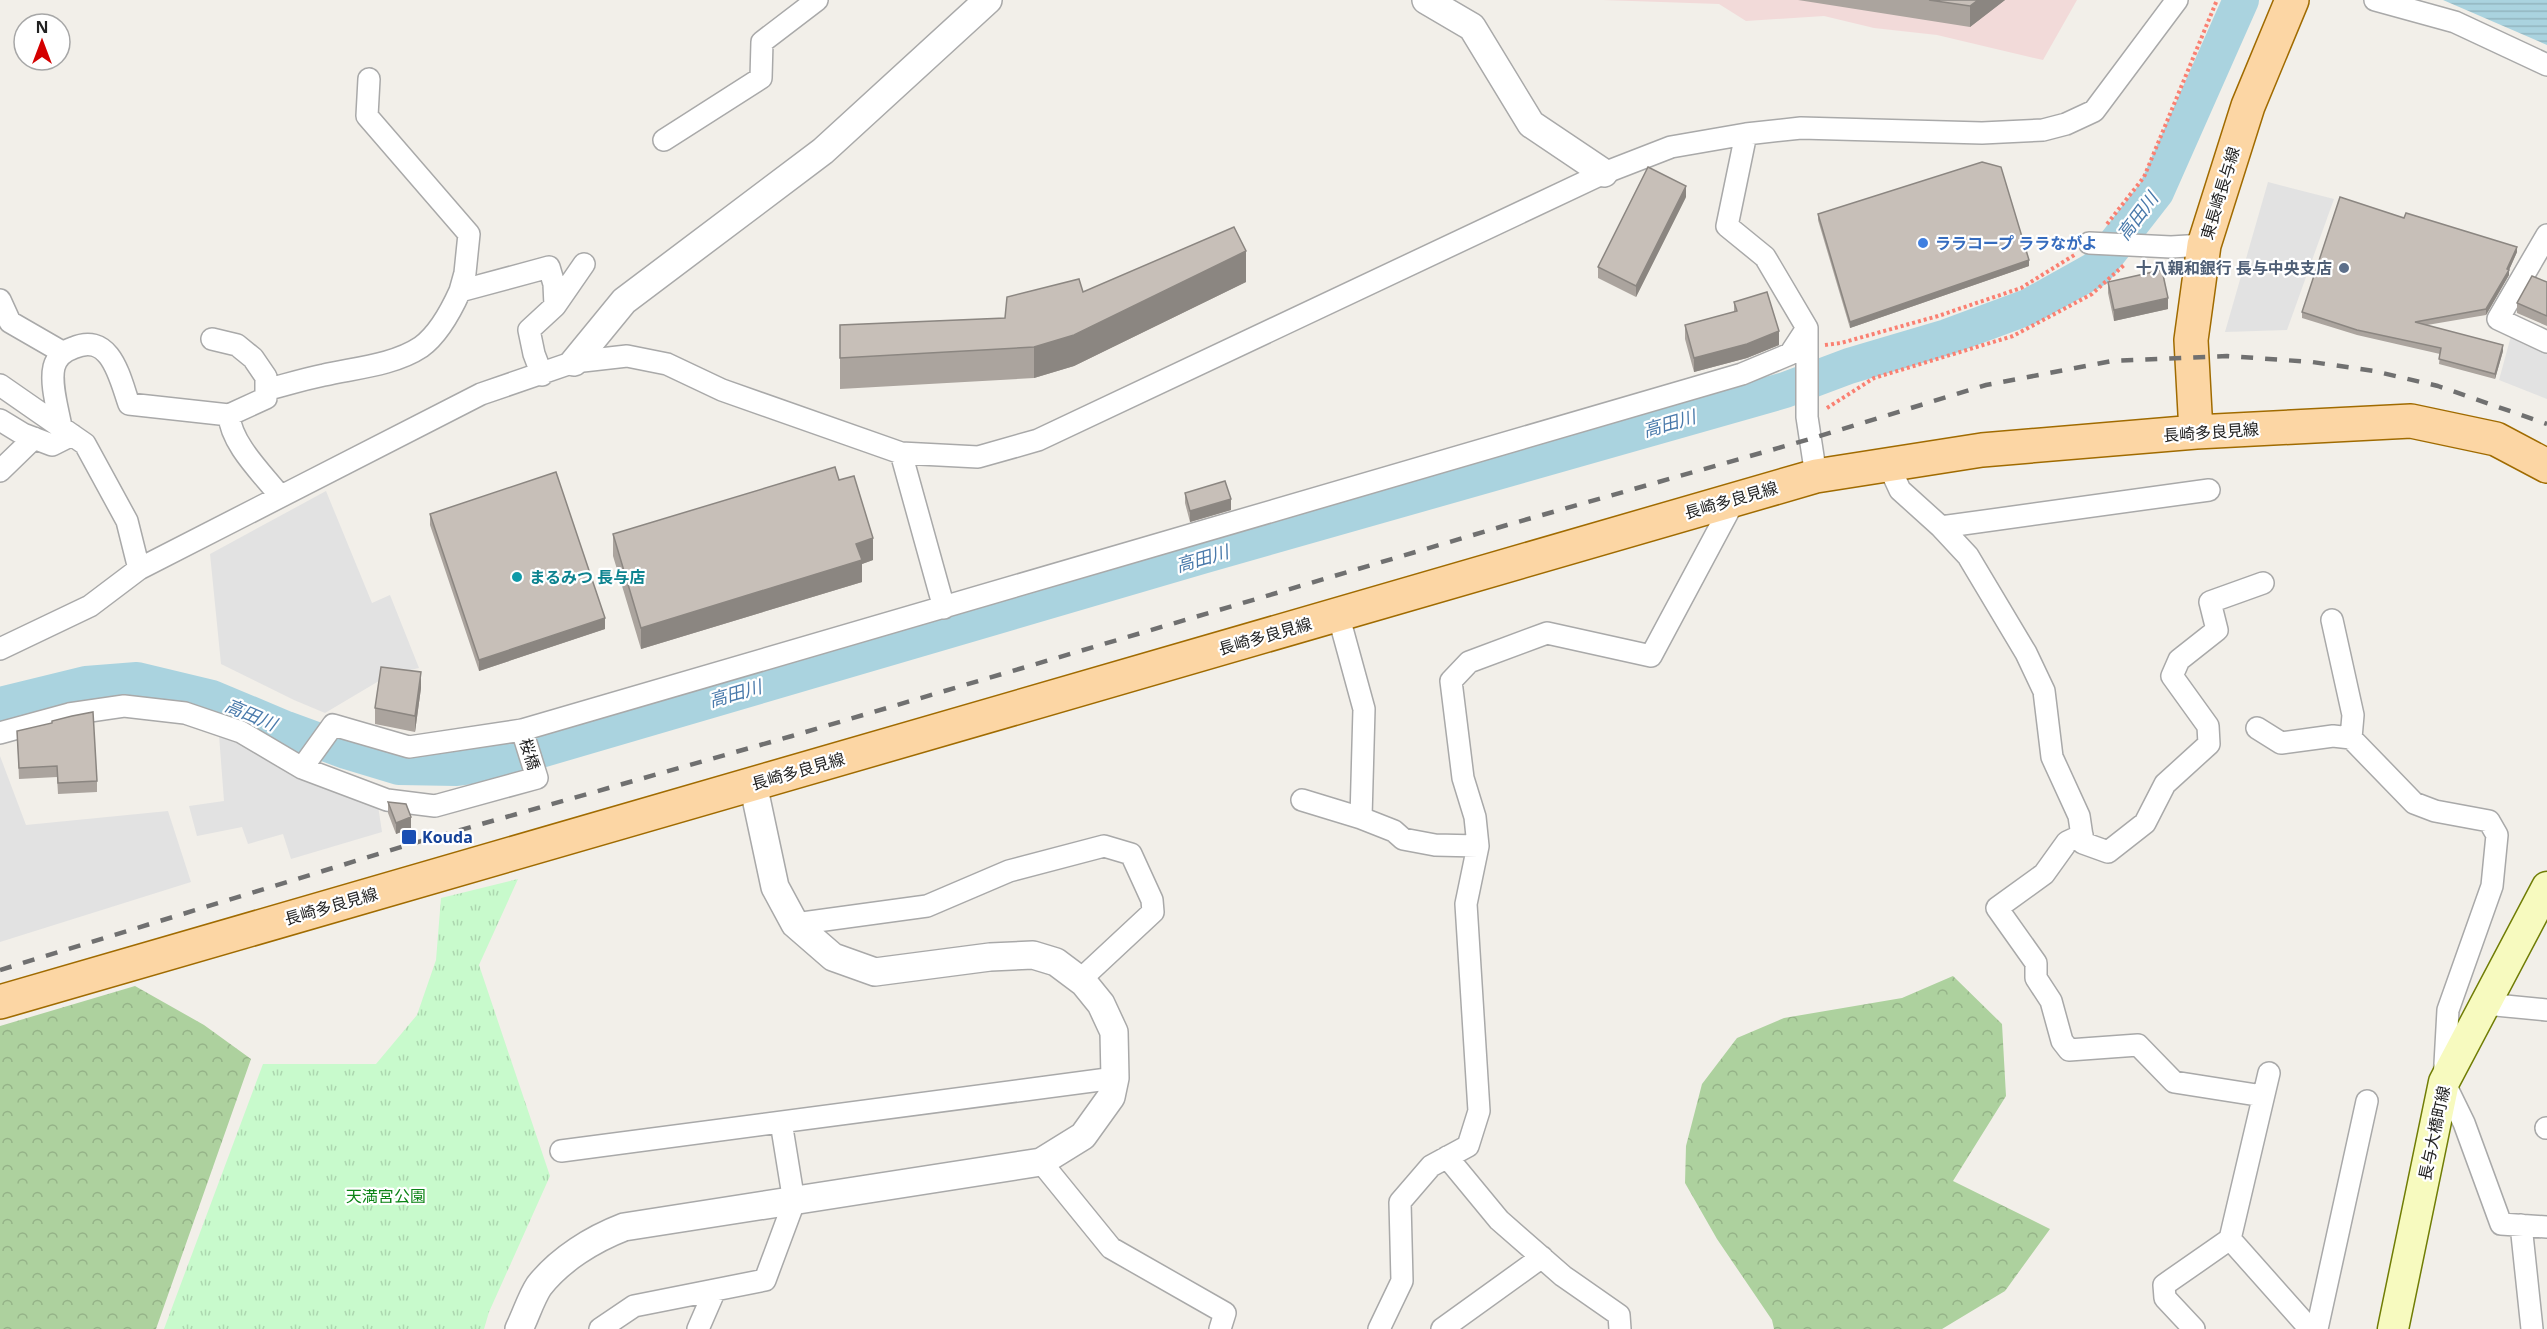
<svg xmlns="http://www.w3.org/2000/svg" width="2547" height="1329" font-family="'Open Sans','Noto Sans JP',sans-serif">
<defs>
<pattern id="forest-crowns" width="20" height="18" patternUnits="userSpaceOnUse" patternTransform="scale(1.5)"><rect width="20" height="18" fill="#add19e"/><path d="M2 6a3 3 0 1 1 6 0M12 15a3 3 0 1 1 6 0" fill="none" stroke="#95b388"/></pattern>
<pattern id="park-tufts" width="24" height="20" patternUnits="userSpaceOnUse" patternTransform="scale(1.5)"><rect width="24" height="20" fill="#c8facc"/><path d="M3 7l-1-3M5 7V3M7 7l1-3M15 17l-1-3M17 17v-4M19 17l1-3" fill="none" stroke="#acd6af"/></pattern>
<pattern id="water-rules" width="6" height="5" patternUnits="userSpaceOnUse" patternTransform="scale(1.5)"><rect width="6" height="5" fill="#aad3df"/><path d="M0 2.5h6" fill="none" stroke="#92b5bf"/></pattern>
</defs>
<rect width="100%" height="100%" fill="#f2efe9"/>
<path fill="#f2dad9" d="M1603,0H2077L2043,60L1937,35L1874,28L1824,16L1746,21L1719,4Z"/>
<path fill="url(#forest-crowns)" d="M1953,976L2002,1024L2006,1096L1953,1181L2050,1229L2005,1291L1942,1329H1774L1772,1320L1717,1239L1685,1183L1686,1146L1702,1084L1737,1038L1784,1018L1902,998Z
M135,986L204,1025L251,1059L156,1329H0V1026Z"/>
<path fill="url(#park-tufts)" d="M518,879L479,965L550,1176L489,1312L484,1329H164L263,1064H376L417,1015L436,960L441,898Z"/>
<path fill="#e2e2e2" d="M2268,182L2334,199L2287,330L2225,332Z
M2511,336L2547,353V399L2499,380Z
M326,491L372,603L390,595L419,668L389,675L325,713L294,700L221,664L210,554Z
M219,735L238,741L291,775L317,786H375L382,832L291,859L283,834L248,844L242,827L197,836L189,806L224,801Z
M0,756L26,825L168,811L191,882L0,942Z"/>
<path fill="url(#water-rules)" d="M2443,0H2547V45Z"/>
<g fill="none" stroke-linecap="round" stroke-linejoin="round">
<path stroke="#aad3df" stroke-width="36" d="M0,705L86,684L137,680L212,698L286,729L346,751L399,767L457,768L496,763L1202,556L1785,390L1849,366L1947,337L2028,307L2096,269L2156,192L2241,0"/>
<defs>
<path id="minor" d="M2375,0L2455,22L2547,65
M369,79L367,116L469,234L465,273L460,291
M1746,134L1727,226L1765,257L1807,328V417L1816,476
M664,140L761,78L762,42L817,0
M2547,235L2498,319L2547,342
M2089,243L2171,247L2204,245
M0,300L10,322L62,352
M555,306L584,264
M212,339L237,345L253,358L266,377V398L229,415
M0,385L85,444L127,521L139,569
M266,390C285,385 304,379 324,375C355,368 394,365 421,347C439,334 451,311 460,291L549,267L554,284L555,306L529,330L534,354L542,375
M0,420L23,434L52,445L72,435
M61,427C58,410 50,384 54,367C57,356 64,351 73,348C111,331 120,379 129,404L229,415C231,444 262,473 280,496
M901,453L944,608
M1888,464L1900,490L1941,527L2209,490
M0,471L34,438
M1941,527L1968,556L2026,653L2044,691L2052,757L2079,816L2083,843L2108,852L2145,823L2165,784L2209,744L2208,726L2172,676L2179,660L2217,630L2210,602L2263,583
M1338,614L1364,709L1361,818L1394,831L1403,839L1435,845L1478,846
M2332,620L2353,715L2351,738L2414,803L2435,811L2489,821L2497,835L2492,886L2448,1010L2444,1082L2464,1123L2501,1224L2547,1227
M0,649L90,606L139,569L481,394L574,362L627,356L667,364L722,390L901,453L978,457L1038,440L1604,173L1671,147L1746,134L1801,128L1982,133L2043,130L2066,124L2094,111L2177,0
M2257,728L2281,743L2333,736L2351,738
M0,733L69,714L124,706L185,713L241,732L302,768L387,800L435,806L537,778L522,730
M302,768L333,725L409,747L522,730L1742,374L1790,354L1807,328
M1302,800L1361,818
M2082,835L2067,842L2044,874L1997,908L2036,963V978L2051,1001L2062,1041L2069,1050L2138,1045L2174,1082L2263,1096
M795,924L927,906L1009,871L1104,846L1131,854L1152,900L1153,912L1080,980
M2485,1004L2547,1010
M2269,1073L2230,1239L2310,1329
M2546,1128H2547
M561,1151L1115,1078
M1447,1157L1499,1220L1563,1276L1619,1315L1620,1329
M1041,1162L1111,1248L1225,1313L1220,1329
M2521,1225L2532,1329
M600,1329L634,1306L765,1280L794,1202L781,1122
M698,1329L715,1290
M1379,1329L1402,1281L1400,1202L1431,1166L1468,1146L1479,1111L1466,904L1478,846L1475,817L1463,778L1451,681L1469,662L1547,633L1651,656L1735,499
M1442,1329L1542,1257
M2194,1329L2165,1298L2164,1285L2230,1239
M2317,1329L2367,1101"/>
<path id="tertiary" d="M1426,0L1472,27L1531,124L1604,173
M574,362L624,301L823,151L988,0
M519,1329C526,1315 531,1298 539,1286C560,1259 593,1239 624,1227L1041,1162L1083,1136L1111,1097L1115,1078L1114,1032L1101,1004L1084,983L1056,962L1033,955L990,957L875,972L833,957L795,924L775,887L753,784"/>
<path id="secondary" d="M2393,1329L2444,1082L2547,887"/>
<path id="primary" d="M2196,432L2191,340L2204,245L2248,106L2292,0
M0,1002L1816,476L1982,450L2196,432L2411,421L2496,439L2547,466"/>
</defs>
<use href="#minor" stroke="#a9a9a9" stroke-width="24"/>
<use href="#tertiary" stroke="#a9a9a9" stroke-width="30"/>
<use href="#secondary" stroke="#707d05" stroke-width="33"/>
<use href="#primary" stroke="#a06b00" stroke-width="36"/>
<path stroke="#fa8072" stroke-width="4" stroke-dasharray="3 3" stroke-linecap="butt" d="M2107,224L2144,177L2217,0
M1825,345L1841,343L1938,316L2021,288L2076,254
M1827,408L1874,378L2013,336L2092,294L2124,265"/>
<use href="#minor" stroke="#fff" stroke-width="21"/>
<use href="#tertiary" stroke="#fff" stroke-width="27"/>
<use href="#secondary" stroke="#f7fabf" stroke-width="30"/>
<use href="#primary" stroke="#fcd6a4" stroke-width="33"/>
<path stroke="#707070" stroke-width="4.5" stroke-dasharray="12 12" stroke-linecap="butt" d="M0,970L411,844L792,736L1507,525L1810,439L1986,385L2112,361L2227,356L2312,362L2374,371L2438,386L2547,424"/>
</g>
<path fill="#aba49e" d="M1798,0H2005L1970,27Z
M1686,197L1636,297L1598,278V267Z
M1818,214L2029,266L1850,328L1818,220Z
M2404,218L2517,252L2509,270V275L2486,315L2427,325L2503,351L2495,379L2439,364L2440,354L2357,335L2302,318V312Z
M1246,282L1074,366L1034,378L840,389V325L1005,318L1083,292Z
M2108,282L2168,309L2114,321L2108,293Z
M2547,282V326L2517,313V303Z
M1734,302L1779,345L1747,358L1694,372L1685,339V325L1734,312Z
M839,480L873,560L862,564V582L641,649L613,556V534Z
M1185,493L1231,510L1190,522L1185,503Z
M430,514L605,629L479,671L430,525Z
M421,688L415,732L375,724V708Z
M17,731L97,781V792L58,794L57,777L19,779Z
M388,802L411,828L396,834L388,813Z"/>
<path fill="#8b8681" d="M1978,0H2005L1970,27V6Z
M1686,186V197L1636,297V286Z
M2517,247V252L2509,270V275L2486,315V309Z
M1246,251V282L1074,366L1034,378V347Z
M2029,260V266L1850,328V322Z
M2168,298V309L2114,321V310Z
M1779,331V345L1747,358L1694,372V358Z
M2503,345V351L2495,379V374Z
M1231,499V510L1190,522V511Z
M873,538V560L862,564V582L641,649V628L856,544Z
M605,618V629L479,671V660Z
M421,672V688L415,732V716Z
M411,817V828L396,834V823Z"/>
<path fill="#c7bfb8" stroke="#8b8681" stroke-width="1.5" d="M1929,0H1978L1970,6Z
M1982,162L2001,167L2029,260L1850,322L1818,214Z
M1648,167L1686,186L1636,286L1598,267Z
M2340,197L2404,218L2406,213L2517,247L2507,269L2509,270L2486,309L2415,322L2503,345L2495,374L2439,359L2441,348L2357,330L2302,312Z
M1234,227L1246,251L1074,335L1034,347L840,358V325L1005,318L1007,297L1079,279L1083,292Z
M2162,270L2168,298L2114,310L2108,282Z
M2532,276L2547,282V316L2517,303Z
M1767,292L1779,331L1747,344L1694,358L1685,325L1737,311L1734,302Z
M835,467L839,480L854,476L873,538L856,544L862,560L641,628L613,534Z
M556,472L605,618L479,660L430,514Z
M1225,481L1231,499L1190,511L1185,493Z
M381,667L421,672L415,716L375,708Z
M93,712L97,781L58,783L57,766L19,768L17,731L52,723V721L72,716Z
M388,802L406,804L411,817L396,823Z"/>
<circle fill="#3f7fe0" stroke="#fff" stroke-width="2" cx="1923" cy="243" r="6"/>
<circle fill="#5c6f8a" stroke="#fff" stroke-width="2" cx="2344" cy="268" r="6"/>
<circle fill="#0f9aa8" stroke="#fff" stroke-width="2" cx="517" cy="577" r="6"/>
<rect fill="#1a4fb4" stroke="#fff" stroke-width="2" x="401" y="829" width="16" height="16" rx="3"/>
<g text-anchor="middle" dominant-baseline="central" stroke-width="4.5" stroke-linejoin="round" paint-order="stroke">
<g font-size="16" fill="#222" stroke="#fff">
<text transform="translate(2220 193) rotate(-73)">東長崎長与線</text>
<text transform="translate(2211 432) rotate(-4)">長崎多良見線</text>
<text transform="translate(1731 500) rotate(-16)">長崎多良見線</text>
<text transform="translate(1265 636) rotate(-16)">長崎多良見線</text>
<text transform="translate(530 754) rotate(73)">桜橋</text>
<text transform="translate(798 771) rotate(-16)">長崎多良見線</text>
<text transform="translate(331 906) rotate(-16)">長崎多良見線</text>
<text transform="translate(2434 1133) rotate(-78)">長与大橋町線</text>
</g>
<g font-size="16" font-weight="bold" fill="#366cbe" stroke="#fff" text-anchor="start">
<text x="1935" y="243">ララコープ ララながよ</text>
</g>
<g font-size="16" font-weight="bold" fill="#4e5e75" stroke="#fff" text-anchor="end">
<text x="2332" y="268">十八親和銀行 長与中央支店</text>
</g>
<g font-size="16" font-weight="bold" fill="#0d838f" stroke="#fff" text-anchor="start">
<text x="529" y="577">まるみつ 長与店</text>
</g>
<g font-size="16" font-weight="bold" fill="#164399" stroke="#fff" text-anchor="start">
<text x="422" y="837">Kouda</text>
</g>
<g font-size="16" fill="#0c8416" stroke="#fff">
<text x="386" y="1196">天満宮公園</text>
</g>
<g font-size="18" font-style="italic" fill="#4a7aab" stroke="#fff">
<text transform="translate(2137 216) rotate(-53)">高田川</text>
<text transform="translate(1669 423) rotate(-16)">高田川</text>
<text transform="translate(1202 558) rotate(-16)">高田川</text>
<text transform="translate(735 693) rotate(-16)">高田川</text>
<text transform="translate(251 714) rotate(23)">高田川</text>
</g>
</g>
<g transform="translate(42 42)"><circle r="28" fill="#ffffff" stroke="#a7a7a7" stroke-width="1.5"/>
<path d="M0-4.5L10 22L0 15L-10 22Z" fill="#d40000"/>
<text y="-9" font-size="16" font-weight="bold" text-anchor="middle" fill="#222222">N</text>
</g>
</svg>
